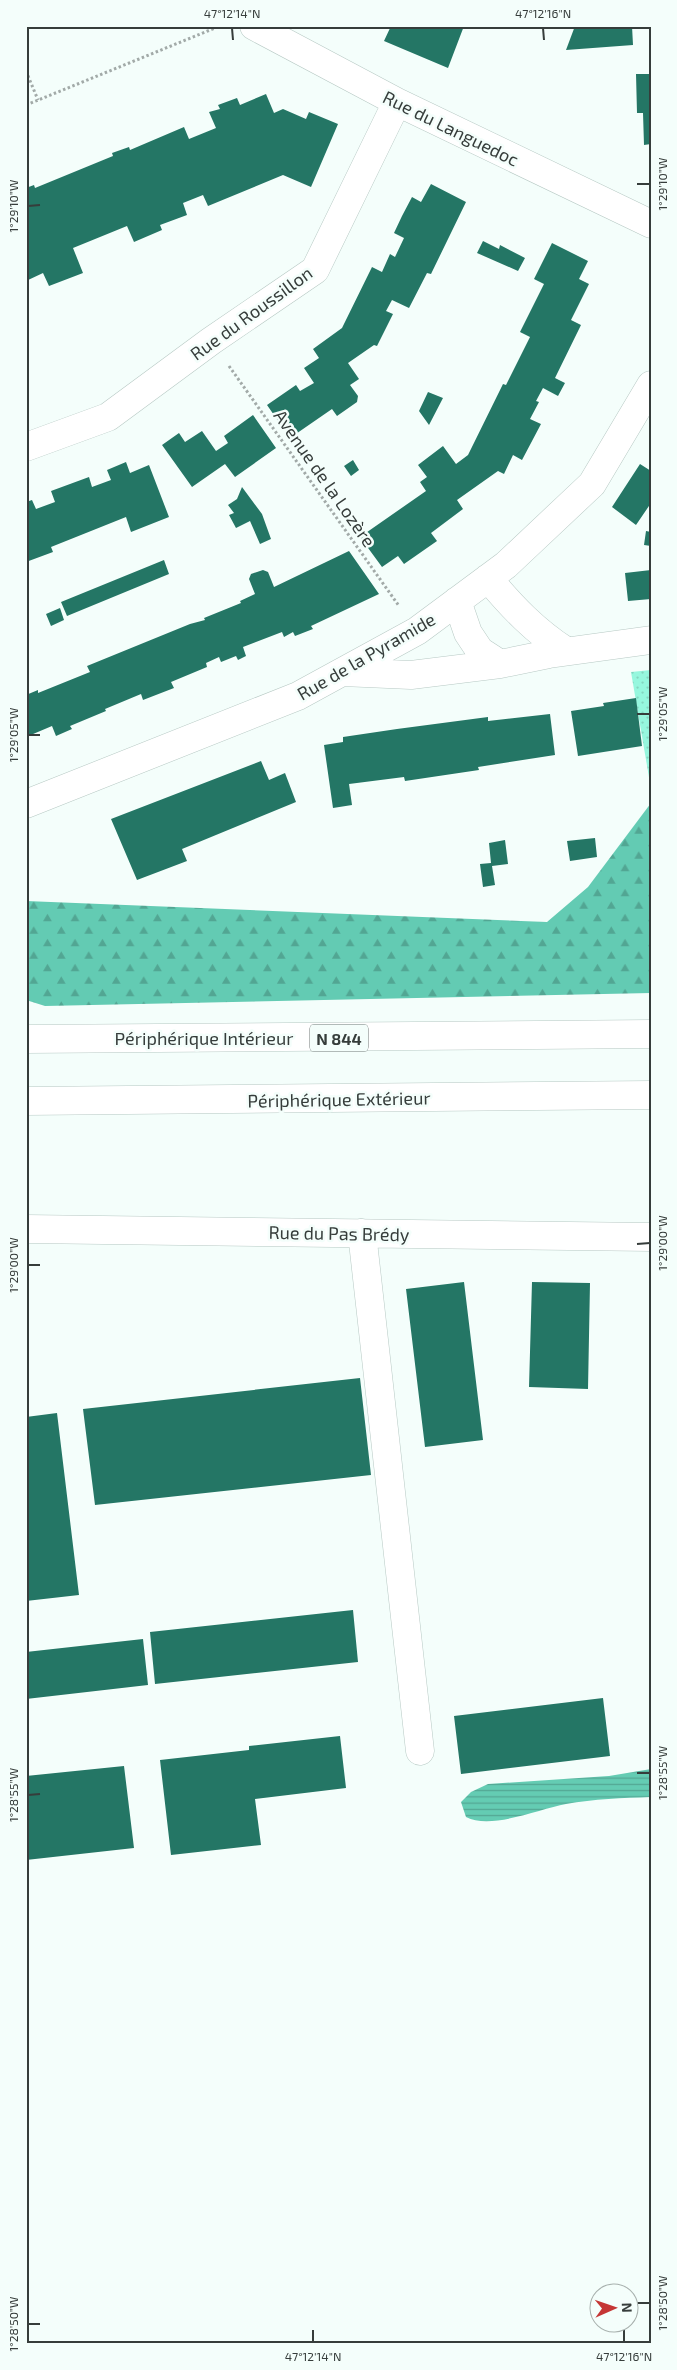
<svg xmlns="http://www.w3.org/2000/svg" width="677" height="2370" font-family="'Exo 2',sans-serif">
<defs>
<pattern id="grass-dots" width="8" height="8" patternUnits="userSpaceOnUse" patternTransform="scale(1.25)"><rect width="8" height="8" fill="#96f7de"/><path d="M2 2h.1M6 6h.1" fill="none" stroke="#82d5bf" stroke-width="1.8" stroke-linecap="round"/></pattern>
<pattern id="forest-firs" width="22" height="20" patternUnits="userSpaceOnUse" patternTransform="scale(1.25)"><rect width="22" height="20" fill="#63cbb3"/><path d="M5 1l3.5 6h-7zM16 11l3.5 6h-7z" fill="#52a693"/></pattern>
<pattern id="water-rules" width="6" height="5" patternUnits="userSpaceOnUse" patternTransform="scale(1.25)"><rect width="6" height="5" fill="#64ccb3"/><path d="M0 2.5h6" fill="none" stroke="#53a793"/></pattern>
</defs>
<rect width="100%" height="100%" fill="#f4fefb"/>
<path fill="url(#grass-dots)" d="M651,670V789L631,672Z"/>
<path fill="url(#forest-firs)" d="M651,803V993L45,1006L26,1000V901L547,922L588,887Z"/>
<path fill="url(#water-rules)" d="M651,1769V1797C623,1798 594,1799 566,1804C539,1809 491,1830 466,1817L461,1802L471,1792L488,1784L609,1776Z"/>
<path fill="#247665" d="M391,26H464L448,68L384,41Z
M575,26H632L633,45L566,50Z
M636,74H651V144L644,145L643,113H637Z
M266,94L274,113L283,109L306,119L309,112L338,124L311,187L283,175L208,206L203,195L183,203L187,215L160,225L162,230L134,242L127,226L73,248L83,273L49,286L43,273L26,281V188L34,185L35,188L113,156L112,153L129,147L130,150L184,127L189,139L216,128L209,112L220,109L218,105L237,98L240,105Z
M431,184L466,202L431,274L427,273L409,308L392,300L386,311L393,314L377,346L374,345L348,363L359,379L350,385L358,396L357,402L337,416L332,409L290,438L267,405L296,385L300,391L314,383L304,368L319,358L313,349L342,328L372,267L382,272L390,254L395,257L404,238L394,233L402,216L412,197L421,202Z
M483,241L499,249L500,245L525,258L518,271L477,253Z
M552,243L588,261L579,279L589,284L571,320L581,325L555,378L565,383L558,396L543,388L536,401L539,402L530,419L541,424L522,460L513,455L504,474L498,471L457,500L463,509L431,533L437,541L404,564L398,556L382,567L360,537L426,491L420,482L427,477L418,465L443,446L456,464L468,455L503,384L506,385L530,337L520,332L544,284L534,279Z
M428,392L443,398L429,425L419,411Z
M253,415L276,448L235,477L225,464L192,487L162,445L179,433L185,442L202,431L216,451L228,443L224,436Z
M353,460L359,470L351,476L344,466Z
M126,462L130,473L149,465L169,517L131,532L126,517L51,547L53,552L26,562V502L32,500L36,509L55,502L51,491L89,477L92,487L111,480L107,470Z
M640,464L651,471V503L636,525L612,507Z
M242,487L262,514L271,539L260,544L250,521L236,528L229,515L234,513L228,505L237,499Z
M646,531L651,532V546L644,545Z
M349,551L379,594L311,626L313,629L295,636L293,632L284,637L282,632L243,647L246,656L238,660L236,656L221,662L219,657L206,663L207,667L171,682L174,688L143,700L141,694L105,709L106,711L70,726L72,729L56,736L52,726L26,737V695L38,690V693L90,672L87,666L190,624L205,620L204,618L241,603L240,601L255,594L249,579L251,574L263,570L268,572L274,587Z
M164,560L169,574L67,616L61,602Z
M651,570V599L628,601L625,573Z
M60,608L64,620L51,626L46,614Z
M636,698L642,746L578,756L571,711L604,706L603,703Z
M550,714L555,755L478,767L479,770L405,781L404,777L349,784L352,805L333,808L324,745L343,742V737L397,729L488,717V721Z
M261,761L269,780L285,773L296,802L182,849L187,861L137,880L111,819Z
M595,838L597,857L570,861L567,841Z
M505,840L508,864L492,866L495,885L483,887L480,864L491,863L489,843Z
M464,1282L483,1440L425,1447L406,1289Z
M532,1282L590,1283L588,1389L529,1387Z
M360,1378L371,1475L95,1505L83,1409Z
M57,1413L79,1595L26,1601V1417Z
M353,1610L358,1662L155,1684L150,1632Z
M143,1639L148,1685L26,1699V1652Z
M603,1698L610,1756L461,1774L454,1716Z
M340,1736L346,1788L255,1799L261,1845L171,1855L160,1760L249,1750V1746Z
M124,1766L134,1848L26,1860V1776Z"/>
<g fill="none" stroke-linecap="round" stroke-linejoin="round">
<defs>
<path id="minor" d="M254,26L397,102L651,224
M26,447L108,417L211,341L315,270L397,102
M488,578C512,607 535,631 566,651
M457,601L468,633L480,651L500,664
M342,672L411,675L500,664L549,654L651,640
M26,804L298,696L417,631L506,565L592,484L651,385
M26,1229L651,1237
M362,1233L420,1751"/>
<path id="highway" d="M26,1039L651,1034
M26,1101L651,1095"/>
</defs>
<use href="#minor" stroke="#b7c9c4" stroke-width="29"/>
<use href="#highway" stroke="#b7c9c4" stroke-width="29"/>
<path stroke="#a2aaa8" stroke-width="3" stroke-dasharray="2.5 2.5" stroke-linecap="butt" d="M26,71L38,100
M26,105L220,26
M229,366L399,606"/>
<use href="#minor" stroke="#fff" stroke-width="28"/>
<use href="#highway" stroke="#fff" stroke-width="28"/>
</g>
<path fill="none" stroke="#363d3b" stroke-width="2" d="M232,28L233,40M543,28L544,40M637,184H650M28,206L40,205M637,714H650M28,735H40M637,1244L650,1243M28,1265H40M637,1773H650M28,1795L40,1794M637,2303H650M28,2324H40M313,2330V2342M624,2330V2342"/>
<g text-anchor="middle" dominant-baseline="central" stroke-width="5" stroke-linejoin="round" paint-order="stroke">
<rect fill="#f4fefb" stroke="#6f7775" stroke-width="1" x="310" y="1024.5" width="58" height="27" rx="4"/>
<g font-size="16" font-weight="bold" fill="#363d3b">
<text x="339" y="1038">N 844</text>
</g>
<g font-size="18" fill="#363d3b" stroke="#f4fefb">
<text transform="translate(451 128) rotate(26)">Rue du Languedoc</text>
<text transform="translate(251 313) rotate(-36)">Rue du Roussillon</text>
<text transform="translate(325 478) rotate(55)">Avenue de la Lozère</text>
<text transform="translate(366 656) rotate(-30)">Rue de la Pyramide</text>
<text x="204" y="1038">Périphérique Intérieur</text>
<text transform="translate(339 1099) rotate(-1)">Périphérique Extérieur</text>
<text transform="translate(339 1233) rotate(1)">Rue du Pas Brédy</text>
</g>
</g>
<rect width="677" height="2370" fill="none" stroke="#f4fefb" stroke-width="55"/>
<g transform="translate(614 2308) rotate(88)"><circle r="24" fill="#f4fefb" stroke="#a8b1ae"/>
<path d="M0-4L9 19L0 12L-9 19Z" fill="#c53635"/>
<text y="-8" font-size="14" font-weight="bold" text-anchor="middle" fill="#363d3b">N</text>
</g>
<rect x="28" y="28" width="622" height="2314" fill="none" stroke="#363d3b" stroke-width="2"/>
<g font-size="12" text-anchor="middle" fill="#363d3b">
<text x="232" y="18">47°12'14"N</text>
<text x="543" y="18">47°12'16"N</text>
<text transform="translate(663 184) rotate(-90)" y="4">1°29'10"W</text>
<text transform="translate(14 206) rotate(-90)" y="4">1°29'10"W</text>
<text transform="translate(663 714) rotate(-90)" y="4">1°29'05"W</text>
<text transform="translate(14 735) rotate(-90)" y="4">1°29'05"W</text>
<text transform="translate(663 1243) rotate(-90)" y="4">1°29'00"W</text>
<text transform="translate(14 1265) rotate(-90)" y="4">1°29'00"W</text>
<text transform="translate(663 1773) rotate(-90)" y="4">1°28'55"W</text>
<text transform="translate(14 1795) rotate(-90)" y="4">1°28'55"W</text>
<text transform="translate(663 2303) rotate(-90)" y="4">1°28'50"W</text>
<text transform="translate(14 2324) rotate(-90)" y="4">1°28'50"W</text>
<text x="313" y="2361">47°12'14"N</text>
<text x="624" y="2361">47°12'16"N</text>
</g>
</svg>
